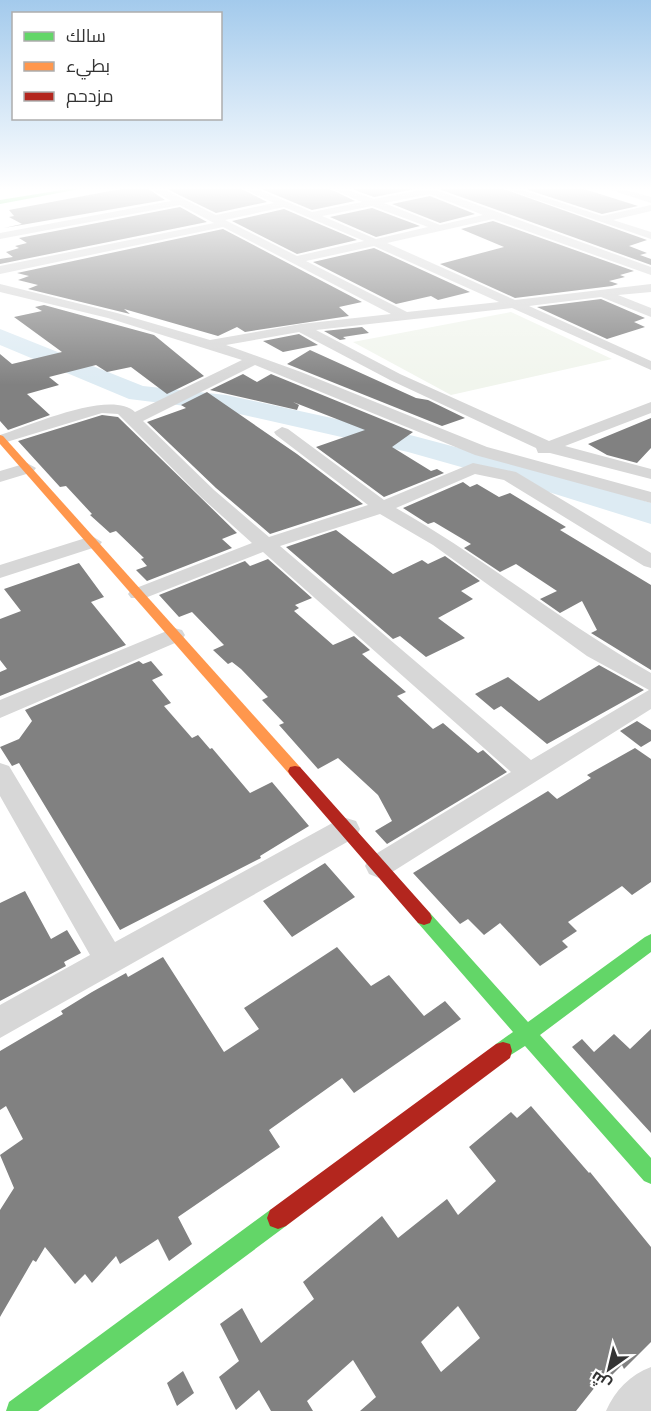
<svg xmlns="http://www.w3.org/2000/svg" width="651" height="1411" font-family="Ubuntu,Cairo,sans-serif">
<rect width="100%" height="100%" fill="#fff"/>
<path fill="#f1f5ed" d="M511,312L612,359L451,395L353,342Z"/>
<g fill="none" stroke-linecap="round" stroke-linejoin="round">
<path fill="#ddebf3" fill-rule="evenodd" d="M0,329L143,386L226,395L414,436L561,475L651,503V524L539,489L408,452L226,411L129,399L0,345Z"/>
</g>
<path fill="#818181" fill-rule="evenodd" d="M126,188H147L165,200L4,228L22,224L9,217L14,216L9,210Z
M165,188H240L267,202L216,213Z
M259,188H328L355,201L312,210Z
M349,188H415V189L374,197Z
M436,188H501L647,240L629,246L647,253L640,255L651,259V265Z
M522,188H581L638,206L602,214Z
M430,196L475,214L440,223L392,204Z
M180,207L207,222L0,264V259L13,257L6,252L19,248L15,246L27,243L19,238Z
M372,208L420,226L376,237L330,217Z
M284,209L357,240L297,254L232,221Z
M493,221L634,271L620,275L625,277L609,281L618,284L612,286L515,298L440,264L504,247L461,229Z
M223,229L362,302L339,307L349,316L245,332L237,327L218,336L124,309L130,314L28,289L38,285L18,280L29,276L17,273Z
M374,248L470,292L438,300L431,296L396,304L313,262Z
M601,299L645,318L634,322L645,327L607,339L537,307Z
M44,305L154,335L204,376L167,394L131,367L107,372L96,365L49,377L59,385L27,394L50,415L8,430L0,421V354L12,364L62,352L14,317L42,311L35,307Z
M362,327L369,333L343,337L346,339L340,340L324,331Z
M299,334L318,345L283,352L263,341Z
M310,350L416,398L428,400L465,418L442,426L287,364Z
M243,374L257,382L271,374L413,432L392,447L431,471L437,469L444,473L384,497L316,447L365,430L293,402L299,405L297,410L210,390Z
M207,392L297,454L363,504L270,534L216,488L147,422L186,408L181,405Z
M102,415L118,417L237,533L222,539L232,548L147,581L136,570L147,566L141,559L144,558L116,531L110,533L90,515L92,514L66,486L60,487L18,441Z
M651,418V448L637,463L607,455L588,444Z
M463,482L470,487L477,484L499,497L510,493L566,527L560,530L651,585V670L591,633L597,630L582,601L560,613L540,599L557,591L516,564L500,572L464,548L471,544L434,522L428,524L403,508Z
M336,530L393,574L422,560L428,564L445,556L480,581L461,591L473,599L438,618L465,638L426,657L400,636L393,639L286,547Z
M268,559L312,598L295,605L299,608L294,611L333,645L354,636L370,650L362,654L406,692L397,696L433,729L443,723L478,753L483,750L507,772L387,844L375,831L392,821L378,795L338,758L318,769L279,725L284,723L262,700L268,697L241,669L232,662L228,664L213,650L224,645L192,612L179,617L159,595L245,561L250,566Z
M79,563L104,597L91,602L126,645L0,696V672L7,669L0,660V619L21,611L4,589Z
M139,661L143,664L151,661L163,675L152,680L171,703L164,706L192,738L198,735L210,749L212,748L250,793L272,782L309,826L260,856L261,858L120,930L19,763L12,766L0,747L19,739L32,721L25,710Z
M599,665L644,690L547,744L501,706L494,710L475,694L508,677L539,701Z
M637,721L651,730V741L641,747L620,731Z
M635,748L651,759V882L632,895L622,886L568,922L577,931L562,941L568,947L540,966L500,923L484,935L468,919L460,924L413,873L548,791L557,799L591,778L587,775Z
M325,863L355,897L292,937L263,901Z
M25,891L51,939L67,930L81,953L64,962L66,966L0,1001V903Z
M337,947L371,986L389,975L424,1016L445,1001L461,1019L354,1093L342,1078L269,1130L280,1147L178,1217L192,1244L169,1261L158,1239L120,1264L116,1256L92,1283L85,1274L75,1284L45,1247L36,1262L33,1260L0,1317V1210L14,1188L0,1155L23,1139L6,1106L0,1110V1051L63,1014L61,1011L92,992L126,973L128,977L163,957L224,1052L259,1029L244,1008Z
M651,1029V1133L572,1047L582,1039L594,1052L614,1034L630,1049Z
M531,1106L589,1173L590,1172L651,1247V1342L624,1369L622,1365L606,1381L603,1377L576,1411H360L376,1397L353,1360L307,1401L313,1411H271L259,1390L236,1410L219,1377L239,1361L220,1324L242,1308L261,1343L314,1299L303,1282L382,1216L398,1238L447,1199L458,1215L496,1181L469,1147L511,1112L517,1118ZM458,1306L480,1338L441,1372L421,1342Z
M183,1371L194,1393L177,1406L167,1383Z"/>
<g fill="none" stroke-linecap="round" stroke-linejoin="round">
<path fill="#d7d7d7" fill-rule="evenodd" d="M149,188H161L216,215L274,203L242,188H254L312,212L362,202L330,188H343L374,199L420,190L417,188H430L651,267V275L493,219L387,243L515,300L651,284V292L618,295L651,308V317L601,297L529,306L651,361V370L512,308L316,330L400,374L549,441L651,402V413L565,446L651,469V479L550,453H538L536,448L390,380L299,332L226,345L301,372L487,447L651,492V503L475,455L255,365L143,421L214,490L269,537L368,505L276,435L274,432L282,427L288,429L384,500L473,463L516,472L651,553V568L644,566L504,480L475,474L396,508C484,558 563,623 651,673V709L389,874L379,878L369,874L365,866L369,858L511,772L263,552L145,598H131L128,594L131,590L252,543L202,498L118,414L102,413L0,444V435C30,426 110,389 135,412L242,360L108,318L0,292V284L117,313L210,340L301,324L391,314L223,227L0,274V266L214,223L180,205L0,239V233L171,201ZM430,194L483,215L440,225L384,203ZM372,206L428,227L376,239L322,216ZM284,207L364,241L297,256L225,220ZM374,246L499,302L407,312L306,261ZM380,514L433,545L587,656L649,690L531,760L280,546Z
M503,188H516L602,216L651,205V211L613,220L651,232V239Z
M605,188H619L651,197V203Z
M27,463L36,468L33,472L0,482V471Z
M92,536L102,542L99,546L0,578V565Z
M174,628L182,630L185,635L182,640L0,718V700Z
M0,763L9,766L115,942L336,821L346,818L356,821L360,829L356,837L0,1038V1005L90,955L0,796Z
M651,1367V1411H606C615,1390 630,1375 651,1367Z"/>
<path fill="#63d668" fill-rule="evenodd" d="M74,188H85L0,204V200Z
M424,911L430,913L528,1022L645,937L651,934V952L540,1035L651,1158V1184L644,1181L525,1046L503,1060L496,1058L494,1051L496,1044L513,1032L418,923L416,918L418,913Z
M278,1207L286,1210L289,1218L286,1226L38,1411H6L9,1402L270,1210Z"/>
<path fill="#ff974d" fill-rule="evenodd" d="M0,435L3,436L300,767L302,771L300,775H290L0,444Z"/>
<path fill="#b3261e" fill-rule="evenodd" d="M295,766L300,767L430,913L432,918L430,923L424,925L418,923L290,775L288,771L290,767Z
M503,1042L510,1044L512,1051L510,1058L286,1226L278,1229L270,1226L267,1218L270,1210L496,1044Z"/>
</g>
<linearGradient id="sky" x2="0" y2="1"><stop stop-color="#a3caec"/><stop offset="0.49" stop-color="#fff"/><stop offset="1" stop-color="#fff" stop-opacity="0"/></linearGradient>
<rect width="651" height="385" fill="url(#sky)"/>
<rect x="12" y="12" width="210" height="108" fill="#ffffff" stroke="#adadad" stroke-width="1.5"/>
<rect x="24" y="32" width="30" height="9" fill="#63d668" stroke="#adadad" stroke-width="1.5"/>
<text x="66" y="42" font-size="18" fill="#333333">سالك</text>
<rect x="24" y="62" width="30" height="9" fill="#ff974d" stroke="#adadad" stroke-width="1.5"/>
<text x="66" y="72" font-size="18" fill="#333333">بطيء</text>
<rect x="24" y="92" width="30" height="9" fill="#b3261e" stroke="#adadad" stroke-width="1.5"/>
<text x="66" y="102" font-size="18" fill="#333333">مزدحم</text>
<g transform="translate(609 1369) rotate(214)" stroke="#ffffff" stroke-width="4.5" paint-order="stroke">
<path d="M0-4.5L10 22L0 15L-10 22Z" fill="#333333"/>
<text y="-9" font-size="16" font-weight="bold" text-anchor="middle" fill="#333333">ش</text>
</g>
</svg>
